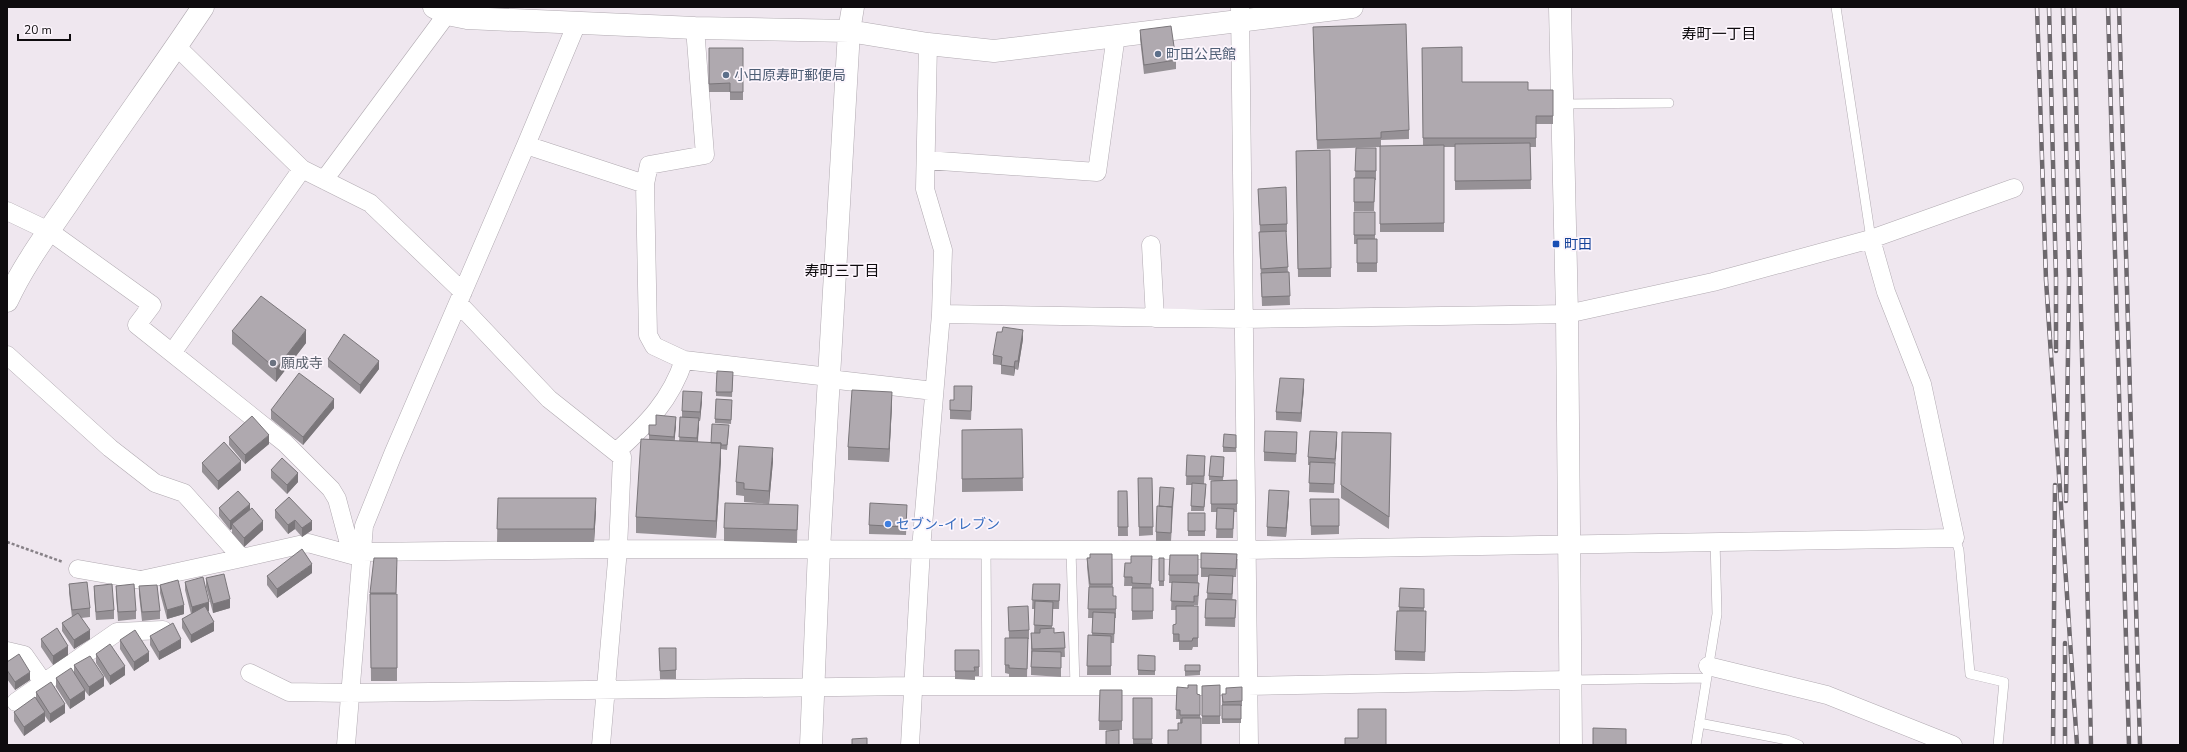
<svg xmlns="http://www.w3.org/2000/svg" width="2187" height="752" font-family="'Nunito Sans','Noto Sans JP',sans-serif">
<rect width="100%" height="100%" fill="#efe7ef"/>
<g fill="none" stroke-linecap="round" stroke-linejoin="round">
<defs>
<path id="lane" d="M1836,7L1871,239
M1562,104L1669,103
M1955,538L1959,550L1970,674L2004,682L1998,745
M986,550L987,686
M1071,550L1075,686
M1571,680L1706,678
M1699,723L1787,740L1799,745
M1696,745L1717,614L1715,540"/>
<path id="street" d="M1240,7L1249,745
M176,46L302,169L370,203L463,292
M526,145L645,184L648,335L654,346L684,360L829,377
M926,160L1097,172L1116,35
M324,180L447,14
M645,184L649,165L705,155L695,28
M7,211L49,231L152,305L137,325L285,443L331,489L337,499L352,555
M1151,245L1155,318
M459,304L549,399L622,457L618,549L601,745
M941,314L1244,319L1567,314L1713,282L1871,239L2014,188
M172,353L302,169
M7,355L110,448L155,483L184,493L242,558L308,543L352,555L362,552L618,549L1247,550L1955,538L1922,384L1886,292L1871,239
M829,379L934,391
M616,452C647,424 671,400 684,360
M78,569L141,580L242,558
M7,651L24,655L43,682
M1708,666L1827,695L1953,745
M250,673L289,692L350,693L913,686H1248L1571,680
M16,702L117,632L163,630
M346,745L364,526L393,454L526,145L577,23
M910,745L921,549L941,314L943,250L925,189L928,44"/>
<path id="secondary" d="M434,7L447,14L467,18L695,28L849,31L928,44L994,51L1352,7
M1560,7L1567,314L1571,745
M7,301C23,266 46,235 68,203C112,137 159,73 203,7
M811,745L819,550L849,31L853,7"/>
</defs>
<use href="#lane" stroke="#b1aab1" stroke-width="10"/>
<use href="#street" stroke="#b1aab1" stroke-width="19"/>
<use href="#secondary" stroke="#b1aab1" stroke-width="23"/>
<path stroke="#878187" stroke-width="2.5" stroke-dasharray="3 2" stroke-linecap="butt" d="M7,542L63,562"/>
<use href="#lane" stroke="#fff" stroke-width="9"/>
<use href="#street" stroke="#fff" stroke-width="18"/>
<use href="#secondary" stroke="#fff" stroke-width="22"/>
<defs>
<path id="rail" d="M2037,7L2046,280L2077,745
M2049,7L2056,278V351
M2063,7L2069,279L2066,501
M2074,7L2091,745
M2108,7L2129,745
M2119,7L2140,745
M2053,745L2055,485
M2065,745V643"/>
</defs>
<use href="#rail" stroke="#6d686d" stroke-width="4.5"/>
<use href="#rail" stroke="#fcf5fc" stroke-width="3" stroke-dasharray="9" stroke-linecap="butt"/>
</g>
<path fill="#969196" d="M643,7H670V8Z
M1140,30L1176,60V69L1144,74L1140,39Z
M1313,36L1409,130V139L1381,140V146L1423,145L1422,48L1462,82L1528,90H1553V124H1536V147H1530L1531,189L1455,190V147H1444V232H1380V147L1317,149Z
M709,48H743V100H730V92H709Z
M1356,148H1376V180H1375L1374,211H1354V178H1355Z
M1330,150L1331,277H1298L1296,151Z
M1258,189L1287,224V232H1286L1288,273L1289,272L1290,305L1262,306L1261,277L1259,241V232H1260Z
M1354,212H1375V239H1377V272H1357V244H1354Z
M232,331L306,343L276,382L232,344Z
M1023,339L1018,370L1015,369L1014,376L1001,374V365L993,364V355Z
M328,359L379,369L360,394L328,367Z
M733,377L732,397L716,396V392Z
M1304,388L1301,422L1276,420V412Z
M972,395L971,420L950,419V410Z
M702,401L700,421H699L698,442L711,443L729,430L727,450L721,449V460L716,538L636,533V517L649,439V435L676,426L674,441H679L682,417V411Z
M732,404L731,424L715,423V419Z
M892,405L889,462L848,460V447Z
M334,408L303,445L271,419V410Z
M1022,429L1023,491L962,492V430Z
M1236,435V452H1223V447Z
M229,437L269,444L245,464L229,445Z
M1297,441L1296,462L1264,461V452Z
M1337,441L1335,463L1334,493L1309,492L1310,465H1308V457Z
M1391,446L1389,529L1341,498V485Z
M1187,455L1205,465L1204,484L1206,489L1204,511H1191L1192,485H1186Z
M1224,457L1223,481L1237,480V512H1234L1233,538H1216L1217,512H1211V481H1215L1209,480V476Z
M773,461L769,504L744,502V496L736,495V482Z
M202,463L241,470L218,490L202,472Z
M271,470L298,482L287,494L271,478Z
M1138,478H1152L1153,535L1139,536Z
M1118,491H1127L1128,536H1118Z
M1174,493L1171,541H1156V532L1159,506Z
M289,497L312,530L302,537L295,529L288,534L275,518V510Z
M498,498L596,511L594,542H497Z
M1310,499H1339V534L1311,535Z
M1289,500L1286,537L1267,536V527Z
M798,505L797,543L724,541V528Z
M219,508L250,509L263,530L244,547L232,533V529L230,530L219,516Z
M907,513L906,535L869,534V525Z
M1188,513H1205V536H1188Z
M1201,553L1237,554L1236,577H1233L1232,599L1236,600L1235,627L1205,626L1206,599H1207L1208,577H1201Z
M1112,554L1113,596H1116V618H1115L1114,643H1111V675H1087L1088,635H1092L1093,618H1088L1089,587L1087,567V558Z
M1170,555H1198V583L1199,592L1198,605H1194V606H1198V647H1193L1192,650H1179V642H1173V625L1176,624V610H1171L1172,583H1169Z
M1152,556L1151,588H1153V619L1132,620V586H1124L1125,563H1131Z
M1159,558H1164V586H1159Z
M397,566L396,594H397V681H371L370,593Z
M312,573L277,598L267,585V576Z
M206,578L230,608L213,613L206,587Z
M185,582L209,611H208L214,631L191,643L182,628V619L191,614L185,590Z
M69,584L90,608V617L81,618L90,639L74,649L62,631V623L72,617L69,593Z
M1033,584H1060L1059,609H1053L1052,628L1054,633L1064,632L1065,657H1061V677L1031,675V633H1034L1035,609H1032Z
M160,585L184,614L167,619L160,593Z
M94,586L114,610V619L96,620L94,594Z
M116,586L136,611V619L118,621L116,595Z
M139,586L160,611V619L142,621L139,595Z
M1400,588L1424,597V611L1426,620L1425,661L1395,660V651L1399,611Z
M1008,607L1029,630V639H1028L1027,677H1009V674L1005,673V638H1009Z
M150,636L181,648L159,660L150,645Z
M41,639L68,655L53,665L41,647Z
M120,640L149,661L134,671L120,649Z
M659,648L676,670V679H660Z
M955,650H979V676H975V680L955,679Z
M96,654L125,675L110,685L96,663Z
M1138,655L1155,656V675H1138Z
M7,662L30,680L15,690L7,679Z
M74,665L104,686L89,696L85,691V699L70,709L56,687V678L74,673Z
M1185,665H1200V675L1185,676Z
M1220,685V724H1202V686Z
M1177,687L1200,695V718H1201V745H1168V730H1178L1180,723V719H1176Z
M1242,687V706H1241V723H1222V694H1226Z
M1100,690H1122V730H1099Z
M36,692L65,713L50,723L45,716V721L24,736L14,721V712L36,698Z
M1133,698H1152V744L1153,745H1133Z"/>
<path fill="#7a767a" d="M306,330V343L276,382V369Z
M1023,330V339L1018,370V361Z
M379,361V369L360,394V385Z
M1015,361V369L1014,376V367Z
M1304,379V388L1301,422V413Z
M702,392V401L700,421V412Z
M892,392V405L889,462V449Z
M334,399V408L303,445V437Z
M676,417V426L674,446V437Z
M699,418V427L697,447V438Z
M1337,432V441L1335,467V459Z
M269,435V444L245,464V455Z
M721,443V460L716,538V521Z
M773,448V461L769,504V491Z
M241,461V470L218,490V481Z
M298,473V482L287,494V485Z
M1289,491V500L1286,537V528Z
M596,498V511L594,542V529Z
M250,504V513L232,524V529L230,530V521Z
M295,520V529L288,534V525Z
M263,521V530L244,547V538Z
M312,521V530L302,537V528Z
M312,564V573L277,598V589Z
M1233,576V585L1232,603V594Z
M230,599V608L213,613V604Z
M209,602V611L192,616V607Z
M184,605V614L167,619V610Z
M214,622V631L191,643V635Z
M90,630V639L74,649V640Z
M181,639V648L159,660V652Z
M68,646V655L53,665V656Z
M149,652V661L134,671V662Z
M125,666V675L110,685V676Z
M30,672V680L15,690V682Z
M104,677V686L89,696V687Z
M85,690V699L70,709V700Z
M65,704V713L50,723V714Z
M45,712V721L24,736V727Z"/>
<path fill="#afa9af" stroke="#7a767a" d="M1406,24L1409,130L1381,132V138L1317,140L1313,27Z
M1171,26L1176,60L1144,65L1140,30Z
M1462,47V82H1528V90H1553V116H1536V138H1423L1422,48Z
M709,48H743V92H730V83L709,84Z
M1530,143L1531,180L1455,181V144Z
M1444,145V223L1380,224V146Z
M1356,148H1376V171H1355Z
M1330,150L1331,268L1298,269L1296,151Z
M1354,178H1375L1374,202H1354Z
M1286,187L1287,224L1260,225L1258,189Z
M1354,212H1375V235H1354Z
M1286,231L1288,267L1261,269L1259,232Z
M1357,239H1377V263H1357Z
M1289,272L1290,296L1262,297L1261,273Z
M261,296L306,330L276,369L232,331Z
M1003,327L1023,330L1018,361H1015L1014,367L1001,365L1002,357L993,355L997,332H1002Z
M344,334L379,361L360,385L328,359Z
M717,371L733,372L732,392H716Z
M299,373L334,399L303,437L271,410Z
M1280,378L1304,379L1301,413L1276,412Z
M954,386H972L971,411L950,410V400H954Z
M852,390L892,392L889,449L848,447Z
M683,391L702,392L700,412L682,411Z
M716,399L732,400L731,420L715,419Z
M656,415L676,417L674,437L649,435V425H656Z
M252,416L269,435L245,455L229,437Z
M680,417L699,418L697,438L679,437Z
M712,424L729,425L727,445H721V443H711Z
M1022,429L1023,478L962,479V430Z
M1265,431L1297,432L1296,454L1264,452Z
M1310,431L1337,432L1335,459L1308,457Z
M1342,432L1391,433L1389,517L1341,485Z
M1224,434L1236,435V448L1223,447Z
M641,439L721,443L716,521L636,517Z
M224,442L241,461L218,481L202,463Z
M739,446L773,448L769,491L744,489V483L736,482Z
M1187,455L1205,456L1204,476H1186Z
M1211,456L1224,457L1223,477L1209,476Z
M282,458L298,473L287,485L271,470Z
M1310,462L1335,463L1334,484L1309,483Z
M1138,478H1152L1153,527H1139Z
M1237,480V504H1211V481Z
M1192,483L1206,484L1204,507L1191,506Z
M1160,487L1174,488L1172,507L1159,506Z
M1269,490L1289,491L1286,528L1267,527Z
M238,491L250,504L230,521L219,508Z
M1118,491H1127L1128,527H1118Z
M289,497L312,521L302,528L295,520L288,525L275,510Z
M498,498H596L594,529H497Z
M1310,499H1339V526H1311Z
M725,503L798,505L797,530L724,528Z
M870,503L907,505L906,527L869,525Z
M1157,506L1172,507L1171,533L1156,532Z
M252,508L263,521L244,538L232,524Z
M1217,508L1234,509L1233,529H1216Z
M1188,513H1205V531H1188Z
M302,549L312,564L277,589L267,576Z
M1201,553L1237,554L1236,569L1201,568Z
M1090,554H1112V584H1090L1087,558H1090Z
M1170,555H1198V575H1169Z
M1131,556H1152L1151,584L1132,583V577H1124L1125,563H1131Z
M374,558H397L396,593H370Z
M1159,558H1164V581H1159Z
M224,574L230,599L213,604L206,578Z
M1209,575L1233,576L1232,594L1207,593Z
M203,577L209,602L192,607L185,582Z
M178,580L184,605L167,610L160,585Z
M87,582L90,608L72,610L69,584Z
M1172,582L1199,583L1198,596H1194V602L1171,601Z
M112,584L114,610L96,612L94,586Z
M134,584L136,611L118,612L116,586Z
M1033,584H1060L1059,601L1032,600Z
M157,585L160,611L142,612L139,586Z
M1089,587H1113V596H1116V609H1088Z
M1132,588H1153V611H1132Z
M1400,588L1424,589V608L1399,607Z
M370,594H397V668H371Z
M1206,599L1236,600L1235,618H1205Z
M1035,601L1053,602L1052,626L1034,625Z
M205,606L214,622L191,635L182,619Z
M1028,606L1029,630L1009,631L1008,607Z
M1176,606H1198V638H1193L1192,641H1179V634H1173V625L1176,624Z
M1397,611H1426L1425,652L1395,651Z
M1093,612L1115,613L1114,634L1092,633Z
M78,613L90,630L74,640L62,623Z
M173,623L181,639L159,652L150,636Z
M57,628L68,646L53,656L41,639Z
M1054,628V633L1064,632L1065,648L1032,649L1031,633H1040V629Z
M135,630L149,652L134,662L120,640Z
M1088,635L1111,636V666H1087Z
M1005,638H1028L1027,669L1009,668V665H1005Z
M110,644L125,666L110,676L96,654Z
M659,648H676V670L660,671Z
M955,650H979V667H974L975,671H955Z
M1032,651L1061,652V668L1031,667Z
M19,654L30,672L15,682L7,670V662Z
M1138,655L1155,656V671L1138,670Z
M90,656L104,677L89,687L74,665Z
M1185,665H1200V671H1185Z
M71,668L85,690L70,700L56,678Z
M51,682L65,704L50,714L36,692Z
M1188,685H1197V694L1200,695V715H1180V710H1176L1177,687L1188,688Z
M1220,685V716H1202V686Z
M1242,687V701L1223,702L1222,694H1226V688Z
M1100,690H1122V721H1099Z
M35,697L45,712L24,727L14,712Z
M1133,698H1152V739H1133Z
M1222,705H1241V719H1222Z
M1358,709H1386V745H1345V738H1358Z
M1182,718H1201V745H1168V730H1178V723H1182Z
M1593,728L1626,729V745H1593Z
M1119,730V745H1106V731Z
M867,738V745H852V739Z
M1134,744H1153V745H1134Z"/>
<g fill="#5c6f8a" stroke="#fcf5fc" stroke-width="1.5">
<circle cx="1158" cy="54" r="4"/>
<circle cx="726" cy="75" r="4"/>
</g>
<rect fill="#1a4fb4" stroke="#fcf5fc" stroke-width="1.5" x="1552" y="240" width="8" height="8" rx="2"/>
<circle fill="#6b7280" stroke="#fcf5fc" stroke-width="1.5" cx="273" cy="363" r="4"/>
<circle fill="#3f7fe0" stroke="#fcf5fc" stroke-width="1.5" cx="888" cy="524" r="4"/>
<g text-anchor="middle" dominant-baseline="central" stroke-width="3.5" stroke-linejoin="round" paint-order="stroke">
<g font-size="14" fill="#4e5e75" stroke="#fcf5fc" text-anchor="start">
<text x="1166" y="54">町田公民館</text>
<text x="734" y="75">小田原寿町郵便局</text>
</g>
<g font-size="14" fill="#164399" stroke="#fcf5fc" text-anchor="start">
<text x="1564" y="244">町田</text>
</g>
<g font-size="14" fill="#5b616d" stroke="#fcf5fc" text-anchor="start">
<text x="281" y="363">願成寺</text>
</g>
<g font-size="14" fill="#366cbe" stroke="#fcf5fc" text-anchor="start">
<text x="896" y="524">セブン-イレブン</text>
</g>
<g font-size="15" fill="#0e0b0e" stroke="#fcf5fc">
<text x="1719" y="34">寿町一丁目</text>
<text x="842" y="271">寿町三丁目</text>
</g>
</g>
<rect width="2187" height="752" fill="none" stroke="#0e0b0e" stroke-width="16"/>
<path d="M18 34v6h52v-6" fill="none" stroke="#0e0b0e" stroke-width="2"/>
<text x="24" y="34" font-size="12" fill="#0e0b0e" stroke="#fcf5fc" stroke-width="3" paint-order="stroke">20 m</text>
</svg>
